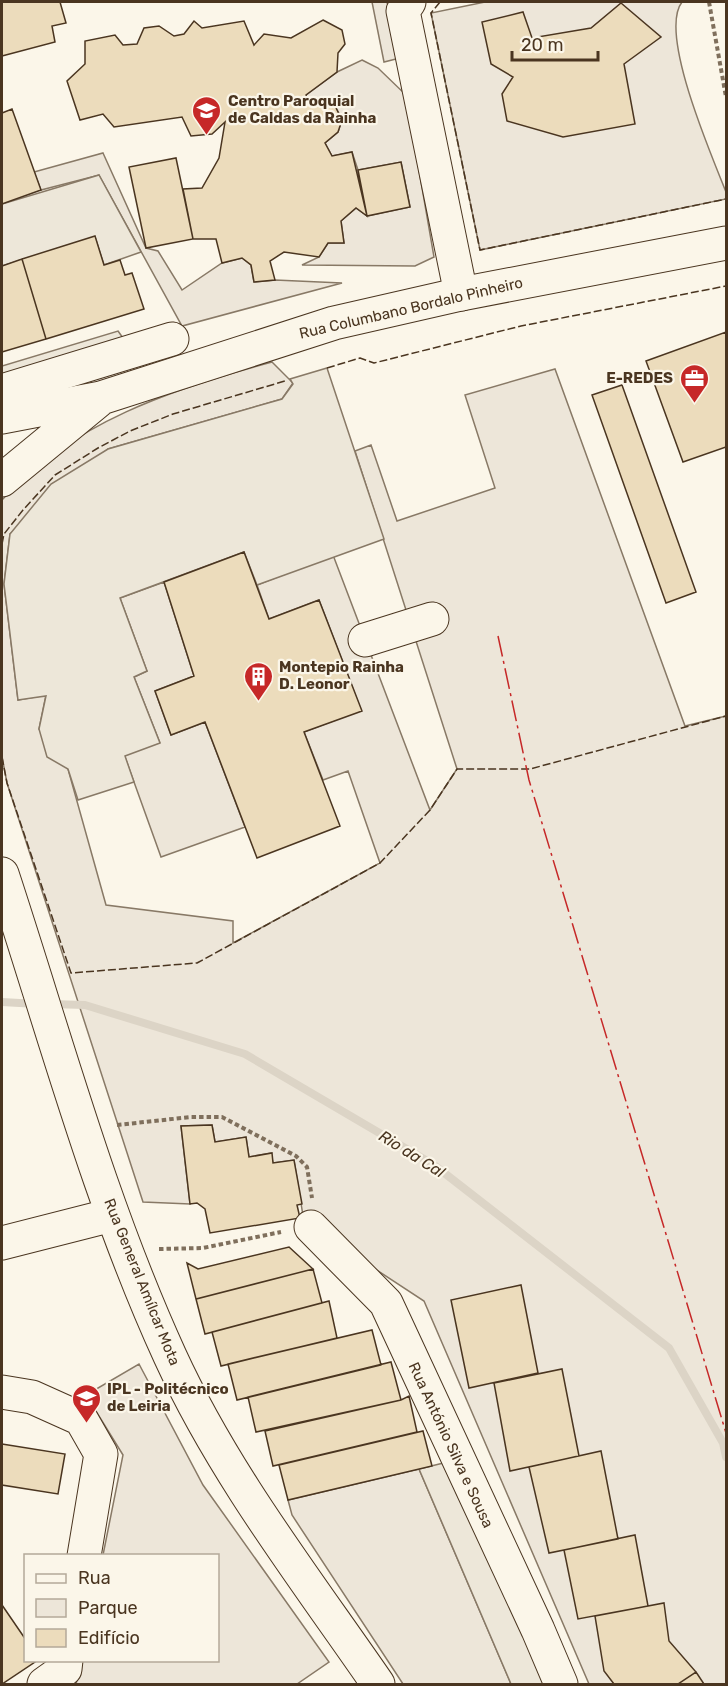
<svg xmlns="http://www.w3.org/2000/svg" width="728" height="1686" font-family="Rubik,sans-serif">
<rect width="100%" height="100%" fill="#fbf6e9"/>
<path fill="#ede6d9" stroke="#887966" stroke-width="1.5" d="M372,2H387L400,58L384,62Z
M485,2H682C658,33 712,156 726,192V199L480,250L431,13Z
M362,60L378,68L406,95L434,257L415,266L302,265L319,257L328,243H344L341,221L356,208L367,216L410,207L401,162L358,170L352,152L332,156L325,143L338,132L342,119L335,106L309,105L306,95L337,72Z
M103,153L146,248L158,251L182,290L222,263L242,258L251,265L254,282L275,280L342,283L182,326L99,175L41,190L34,172Z
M272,362L293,383L282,399L108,449L10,534L4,584L18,700L46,695L39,729L68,769L106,905L233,921V943L380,863L348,771L323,780L304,732L361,710L319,600L269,619L257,585L333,555L430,810L457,769L355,451L371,445L397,521L495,488L465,395L555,369L685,726L726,716V1684H589L424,1301L311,1227L305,1228L294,1160L273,1163L271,1153L249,1157L246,1137L215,1142L212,1125L181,1126L190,1204L143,1202L7,783L2,757V500C70,423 175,388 272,362Z
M38,582L160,743L134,677L147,671L120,598L164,582L194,676L155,691L171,735L205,722L245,827L161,857L125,757Z
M139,1364L203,1485L329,1662L297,1684H76L81,1661L218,1660V1556L103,1555L123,1455L86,1395Z
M419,1469L511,1684H403L292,1515L288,1500Z"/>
<path fill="#ede7d9" stroke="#887966" stroke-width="1.5" d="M99,175L141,252L104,265L95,237L2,266V204Z
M118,331L128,345L2,383V366Z
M327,368L384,539L257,585L244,552L120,598L147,671L134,677L160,743L125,756L134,782L78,800L68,769L47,757L39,729L46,696L18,700L4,584L10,534L51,484L108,449L282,399L293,384L290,379Z
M472,1456L571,1684H511L419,1469Z"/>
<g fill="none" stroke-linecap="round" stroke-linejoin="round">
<path stroke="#dcd4c6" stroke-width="8" d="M2,1002L37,1004
M50,1004L85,1005L245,1054L434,1165L669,1348L723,1443L726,1457"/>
</g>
<path fill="#ecdcbc" stroke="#4a3520" stroke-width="1.5" d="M2,2H60L66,23L52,26L55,42L2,56Z
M621,3L661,37L624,64L635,124L563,137L507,121L502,94L513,77L491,64L482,22L523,12L532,38L591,28Z
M323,20L342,30L345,44L338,53L337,72L306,95L309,105L335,106L342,120L338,132L325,143L332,156L352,152L367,216L356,208L341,221L344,243H328L319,257L284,252L270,261L275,280L254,282L251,265L242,258L222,263L216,239H193L183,189L202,188L219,158L225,122L212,134L191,136L182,117L114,127L103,114L80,120L67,81L85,64V41L115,35L123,45L137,44L144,28L159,26L174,36L184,34L194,21L202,28L244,21L254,45L264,34L291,38Z
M12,109L41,190L2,204V113Z
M176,158L193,239L146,248L129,167Z
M401,162L410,207L367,216L358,170Z
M95,236L104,265L120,260L125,275L132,273L144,309L46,339L22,259Z
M22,259L46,339L2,352V266Z
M726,332V447L683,462L646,361Z
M622,385L696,592L666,603L592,395Z
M244,552L269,619L319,600L362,711L304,732L340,826L257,858L205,722L171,735L155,691L194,676L164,582Z
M212,1125L215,1142L246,1137L249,1157L272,1153L273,1163L294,1160L302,1204L297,1205L300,1218L210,1233L205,1209L197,1203L190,1204L181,1126Z
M289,1247L313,1269L196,1299L187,1263L198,1269Z
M313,1269L322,1303L205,1334L196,1299Z
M521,1285L538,1373L469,1388L451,1300Z
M329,1301L337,1338L221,1366L212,1332Z
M372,1330L381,1365L237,1400L228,1364Z
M391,1362L401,1400L256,1432L248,1397Z
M562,1369L579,1456L510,1471L494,1383Z
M409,1396L417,1432L273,1466L265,1431L401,1400Z
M423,1431L432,1466L288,1500L279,1465Z
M2,1444L65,1454L58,1494L2,1485Z
M601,1451L618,1539L549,1553L529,1467Z
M635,1535L648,1606L578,1619L564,1550Z
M664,1603L669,1641L696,1672L678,1684H614L604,1671L595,1616Z
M2,1605L26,1640V1660H38L2,1684Z
M696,1672L704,1684H678Z"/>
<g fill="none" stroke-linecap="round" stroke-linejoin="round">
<defs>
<path id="minor" d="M409,2L403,11L461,294
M2,391L172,339
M365,640L432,619
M311,1227L386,1303L538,1630L561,1684
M2,1243L112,1215
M2,1392L32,1397L81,1419L101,1454L84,1556
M44,1684L65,1669L66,1660"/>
<path id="major" d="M2,417L101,398L334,323L461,294L726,243
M2,480L98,401
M2,874C55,1035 99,1201 170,1356C224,1474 305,1578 378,1684"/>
</defs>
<use href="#minor" stroke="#4a3520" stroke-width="35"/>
<use href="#major" stroke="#4a3520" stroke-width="35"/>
<path stroke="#7f6f5c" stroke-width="4" stroke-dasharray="4.5 3" stroke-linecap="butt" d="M709,2L726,97
M117,1125L191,1117H222L296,1156L307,1167L312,1198
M159,1249L203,1248L281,1232"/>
<use href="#minor" stroke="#fbf6e9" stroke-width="33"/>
<use href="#major" stroke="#fbf6e9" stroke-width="33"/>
<path stroke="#4a3520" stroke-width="1.5" stroke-dasharray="8 3" stroke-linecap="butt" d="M440,2L431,13L480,250L726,199
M327,368L360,358L374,363L521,326L726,286
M2,544L4,534L23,510L55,475L98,448L130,431L173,414L285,381
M2,757L7,783L71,973L197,963L380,863L430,810L457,769H530L726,716"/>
<path stroke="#c62828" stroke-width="1.5" stroke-dasharray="21 4.5 3 4.5" stroke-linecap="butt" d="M498,636L529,780L726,1433"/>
</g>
<defs>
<symbol id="school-pin" viewBox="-11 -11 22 30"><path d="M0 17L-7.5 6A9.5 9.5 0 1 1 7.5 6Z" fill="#c62828" stroke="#fbf6e9"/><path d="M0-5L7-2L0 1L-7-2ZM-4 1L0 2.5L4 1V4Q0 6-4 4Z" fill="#fff"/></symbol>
<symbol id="office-pin" viewBox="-11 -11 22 30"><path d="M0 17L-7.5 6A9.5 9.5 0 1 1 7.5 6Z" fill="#c62828" stroke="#fbf6e9"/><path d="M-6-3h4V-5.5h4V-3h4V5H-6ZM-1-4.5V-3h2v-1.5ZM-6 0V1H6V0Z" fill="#fff"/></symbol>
<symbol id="building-pin" viewBox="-11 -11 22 30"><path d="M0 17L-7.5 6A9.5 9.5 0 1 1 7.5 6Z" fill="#c62828" stroke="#fbf6e9"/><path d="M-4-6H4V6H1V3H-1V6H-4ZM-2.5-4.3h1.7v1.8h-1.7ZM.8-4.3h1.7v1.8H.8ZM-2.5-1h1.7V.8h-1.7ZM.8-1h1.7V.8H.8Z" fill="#fff"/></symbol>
<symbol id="university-pin" viewBox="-11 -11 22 30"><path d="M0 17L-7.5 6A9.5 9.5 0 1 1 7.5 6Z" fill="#c62828" stroke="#fbf6e9"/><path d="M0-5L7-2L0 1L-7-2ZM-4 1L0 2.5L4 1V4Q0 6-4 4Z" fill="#fff"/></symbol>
</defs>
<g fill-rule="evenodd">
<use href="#school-pin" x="190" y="94" width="33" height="45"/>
<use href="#office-pin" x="678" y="362" width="33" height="45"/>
<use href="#building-pin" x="242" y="660" width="33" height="45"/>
<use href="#university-pin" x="70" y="1382" width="33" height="45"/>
</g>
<g text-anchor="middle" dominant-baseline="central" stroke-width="4.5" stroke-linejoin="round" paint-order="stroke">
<g font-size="15" font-weight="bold" fill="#4a3520" stroke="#fbf6e9" text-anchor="start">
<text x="228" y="101">Centro Paroquial<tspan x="228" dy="17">de Caldas da Rainha</tspan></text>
<text x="673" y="378" text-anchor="end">E-REDES</text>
<text x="279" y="667">Montepio Rainha<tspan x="279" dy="17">D. Leonor</tspan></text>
<text x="107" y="1389">IPL - Politécnico<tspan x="107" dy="17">de Leiria</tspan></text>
</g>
<g font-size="15" fill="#4a3520" stroke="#fbf6e9">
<text transform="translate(411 308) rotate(-13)">Rua Columbano Bordalo Pinheiro</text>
<text transform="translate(142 1282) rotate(68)">Rua General Amílcar Mota</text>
<text transform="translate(451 1445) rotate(65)">Rua António Silva e Sousa</text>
</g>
<g font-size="16" font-style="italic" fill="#4a3520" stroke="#fbf6e9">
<text transform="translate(412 1154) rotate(32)">Rio da Cal</text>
</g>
</g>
<rect width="728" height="1686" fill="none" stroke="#4a3520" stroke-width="6"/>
<rect x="24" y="1554" width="195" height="108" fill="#fbf6e9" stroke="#b4a999" stroke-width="1.5"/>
<rect x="36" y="1574" width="30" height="9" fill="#fbf6e9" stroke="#b4a999" stroke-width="1.5"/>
<text x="78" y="1584" font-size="18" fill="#4a3520">Rua</text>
<rect x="36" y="1599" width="30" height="18" fill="#ede6d9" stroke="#b4a999" stroke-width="1.5"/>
<text x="78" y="1614" font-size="18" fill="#4a3520">Parque</text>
<rect x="36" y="1629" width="30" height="18" fill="#ecdcbc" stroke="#b4a999" stroke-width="1.5"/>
<text x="78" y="1644" font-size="18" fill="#4a3520">Edifício</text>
<path d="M512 51v9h86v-9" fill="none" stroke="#4a3520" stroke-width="3"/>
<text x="521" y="51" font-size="18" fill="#4a3520" stroke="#fbf6e9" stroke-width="4.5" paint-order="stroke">20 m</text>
</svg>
